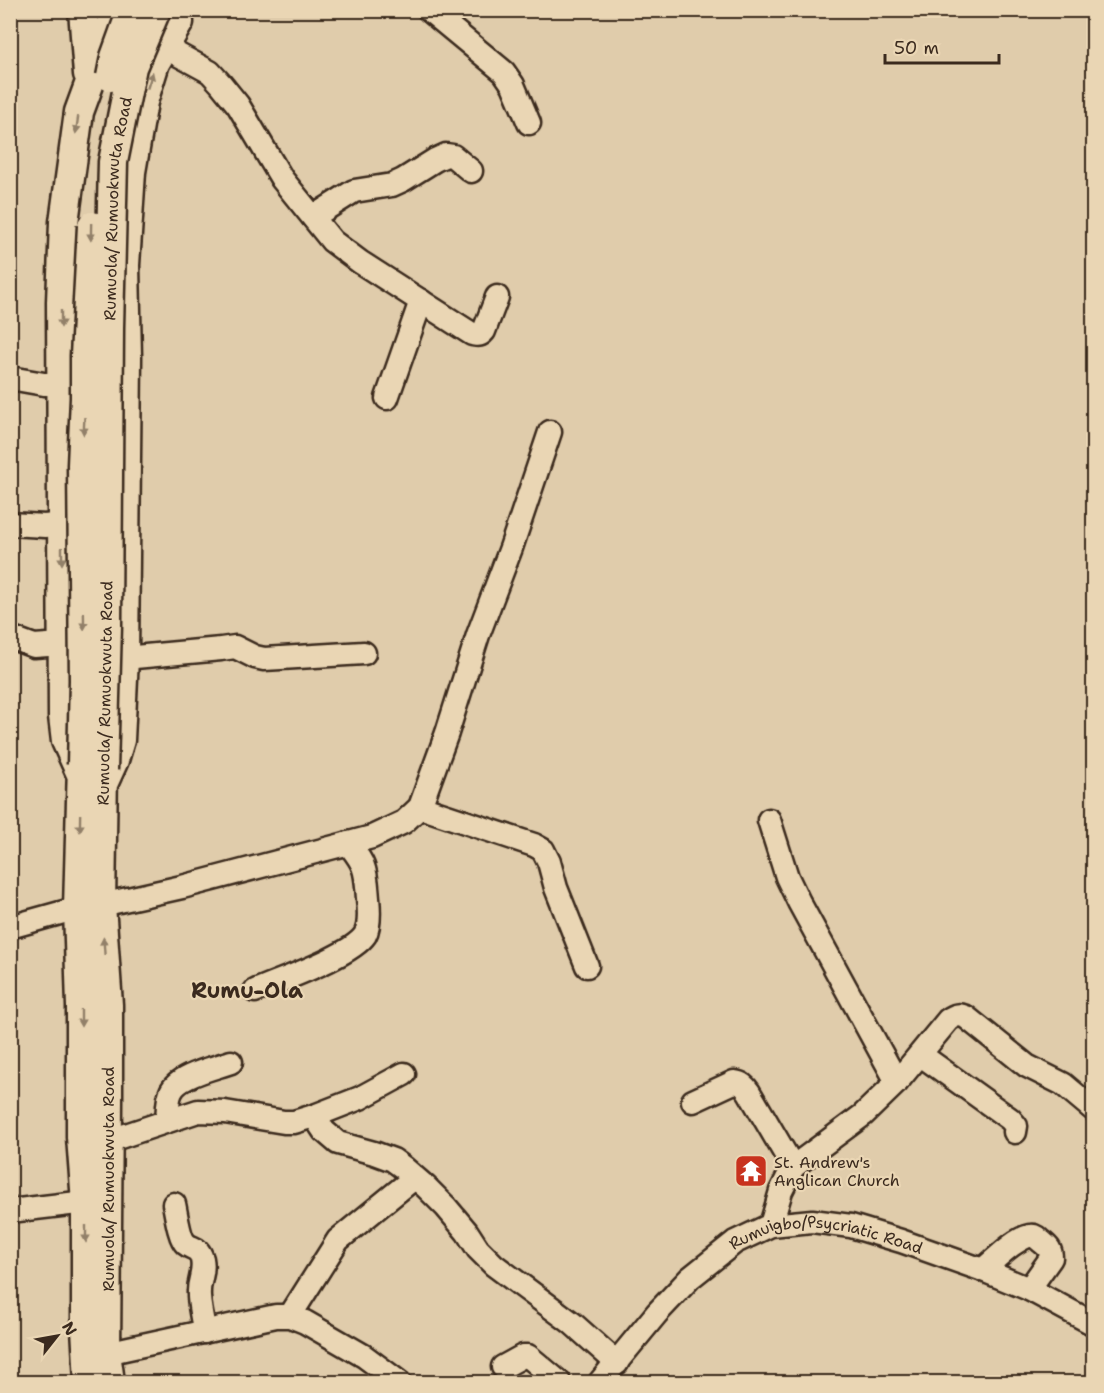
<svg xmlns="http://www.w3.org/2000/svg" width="1104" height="1393" font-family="'Shantell Sans',sans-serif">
<rect width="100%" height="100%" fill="#e0ccab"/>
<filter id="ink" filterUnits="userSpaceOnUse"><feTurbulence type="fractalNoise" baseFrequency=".0167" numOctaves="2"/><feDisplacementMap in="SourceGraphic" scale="12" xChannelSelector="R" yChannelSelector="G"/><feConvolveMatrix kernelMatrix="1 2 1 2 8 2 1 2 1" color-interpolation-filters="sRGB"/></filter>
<g filter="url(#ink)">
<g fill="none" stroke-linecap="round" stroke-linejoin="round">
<defs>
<g id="minor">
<path d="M429,10L504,72L513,85L529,123"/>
<path d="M164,47L210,72L221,84L238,105L282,179L332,241L360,262L472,334C478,335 480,336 484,331L497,297"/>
<path d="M313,217L354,191L392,185L403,180L435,160L446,155L453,156L471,171"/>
<path d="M10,378L44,384H61"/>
<path d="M387,398L421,301"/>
<path d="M10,524L45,526L62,524"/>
<path d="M10,637L34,646L62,644"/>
<path d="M124,658L221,649L235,647L255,657L264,659L364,653"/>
<path d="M420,807L534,845L543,850L549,862L556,888L587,966"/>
<path d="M769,820L787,877L799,902L897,1082"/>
<path d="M101,905L182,887L372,837L404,822L420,807L447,733L478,635L511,548L550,432"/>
<path d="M10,927L78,908"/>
<path d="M255,991C280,980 351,956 365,935C370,926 369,908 368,898C367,888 367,876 363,866C360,858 353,850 348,843"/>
<path d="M921,1055L1010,1119L1016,1126L1015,1132"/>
<path d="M693,1101L734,1082C742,1083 745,1086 749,1092L793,1167"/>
<path d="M314,1116L324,1131L338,1143L374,1153L393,1160L404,1168L426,1187L446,1207L467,1232L478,1249L494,1265L572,1323L617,1363"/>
<path d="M167,1121C168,1112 167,1100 171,1092C178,1075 215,1068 231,1062"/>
<path d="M108,1141L198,1111L225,1112L284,1122H294L314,1116L360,1098L404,1074"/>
<path d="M174,1204C176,1212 179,1238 186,1244C193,1250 198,1246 202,1259C205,1274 199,1278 199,1291C198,1304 203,1318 204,1332"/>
<path d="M10,1211L86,1202"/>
<path d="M771,1225L781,1191L793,1167L863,1115L897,1082L948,1020C955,1015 959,1014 966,1017L1027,1066L1063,1084L1094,1110"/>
<path d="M983,1270C992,1262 1022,1232 1034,1236C1037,1237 1039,1240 1042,1242C1048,1247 1051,1249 1051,1258L1029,1289"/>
<path d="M290,1316L338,1240L414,1178"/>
<path d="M106,1353L276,1316H290L305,1322L364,1356L399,1382"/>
<path d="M503,1367L523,1356H528L559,1382"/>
<path id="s1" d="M600,1382L657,1313L690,1278L735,1242L771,1225L812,1221L851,1226L901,1241L983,1270L1029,1289L1094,1324"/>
</g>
<path id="major" d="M83,10L88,74
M82,765L78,908L81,1007V1137L86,1202V1328L89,1382
M103,770L101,905L108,1005V1102L106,1353L110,1382
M81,774L66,741L63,716L61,302L64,222L79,112L116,11
M104,782L114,760L120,740L124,658L127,357L125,265L131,172L143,102L155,63L179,22"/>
</defs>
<use href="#minor" stroke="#3b2a1e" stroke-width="27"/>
<use href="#major" stroke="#3b2a1e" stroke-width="33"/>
<use href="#minor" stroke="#ead6b4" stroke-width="22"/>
<use href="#major" stroke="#ead6b4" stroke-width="28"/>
<defs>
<g id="major-bridge">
<path d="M111,77L115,57L132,10"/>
<path d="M82,765L84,680L82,465L85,398V356L92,226"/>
<path id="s2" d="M103,770L107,625L109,328L113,162L132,67L156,10"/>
</g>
</defs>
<use href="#major-bridge" stroke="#3b2a1e" stroke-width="33" stroke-linecap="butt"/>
<use href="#major-bridge" stroke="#ead6b4" stroke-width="28"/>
</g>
<defs><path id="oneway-solid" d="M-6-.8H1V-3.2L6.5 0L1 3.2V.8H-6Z" transform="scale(1.5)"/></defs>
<g fill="#928069">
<use href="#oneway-solid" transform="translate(150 80) rotate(-72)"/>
<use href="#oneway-solid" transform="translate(77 125) rotate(98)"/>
<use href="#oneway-solid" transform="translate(91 232) rotate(91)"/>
<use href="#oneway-solid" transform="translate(61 319) rotate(90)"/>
<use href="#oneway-solid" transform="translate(84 426) rotate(93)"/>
<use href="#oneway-solid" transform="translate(62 556) rotate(90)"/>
<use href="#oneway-solid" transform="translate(84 621) rotate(89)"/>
<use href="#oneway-solid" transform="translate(80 823) rotate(91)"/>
<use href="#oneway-solid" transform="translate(104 946) rotate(-94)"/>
<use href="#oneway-solid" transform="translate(81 1018) rotate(90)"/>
<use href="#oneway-solid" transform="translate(86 1234) rotate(90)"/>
</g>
</g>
<defs>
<symbol id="temple-square" viewBox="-11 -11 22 22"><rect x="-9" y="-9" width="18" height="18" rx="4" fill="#c8321e" stroke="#ead6b4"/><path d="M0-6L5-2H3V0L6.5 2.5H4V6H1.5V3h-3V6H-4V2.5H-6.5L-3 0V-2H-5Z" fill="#fff"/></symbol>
</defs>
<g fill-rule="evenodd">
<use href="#temple-square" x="732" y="1152" width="38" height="38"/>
</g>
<g text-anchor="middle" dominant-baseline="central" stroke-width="4.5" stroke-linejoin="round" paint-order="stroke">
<g font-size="16" fill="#3b2a1e" stroke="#ead6b4">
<text stroke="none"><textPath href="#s2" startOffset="562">Rumuola/ Rumuokwuta Road</textPath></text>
<text transform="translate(105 693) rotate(-89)">Rumuola/ Rumuokwuta Road</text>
<text transform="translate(108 1179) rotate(-90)">Rumuola/ Rumuokwuta Road</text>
<text stroke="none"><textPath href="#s1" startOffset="290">Rumuigbo/Psycriatic Road</textPath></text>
</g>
<g font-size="16" fill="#3b2a1e" stroke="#ead6b4" text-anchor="start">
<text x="774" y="1162">St. Andrew's<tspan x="774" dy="18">Anglican Church</tspan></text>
</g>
<g font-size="22" font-weight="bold" fill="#3b2a1e" stroke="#ead6b4">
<text x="247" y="990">Rumu-Ola</text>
</g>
</g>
<rect width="1104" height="1393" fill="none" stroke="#ead6b4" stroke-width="36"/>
<rect x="18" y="18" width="1068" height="1357" fill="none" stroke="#3b2a1e" stroke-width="2" filter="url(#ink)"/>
<g transform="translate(57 1336) rotate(59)" stroke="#ead6b4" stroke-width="4.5" paint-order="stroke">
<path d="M0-4.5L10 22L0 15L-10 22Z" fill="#3b2a1e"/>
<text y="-9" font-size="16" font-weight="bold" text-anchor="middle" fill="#3b2a1e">N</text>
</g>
<path d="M885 54v9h114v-9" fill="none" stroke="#3b2a1e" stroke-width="3"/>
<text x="894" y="54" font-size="18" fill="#3b2a1e" stroke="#ead6b4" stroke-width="4.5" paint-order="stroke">50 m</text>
</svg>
